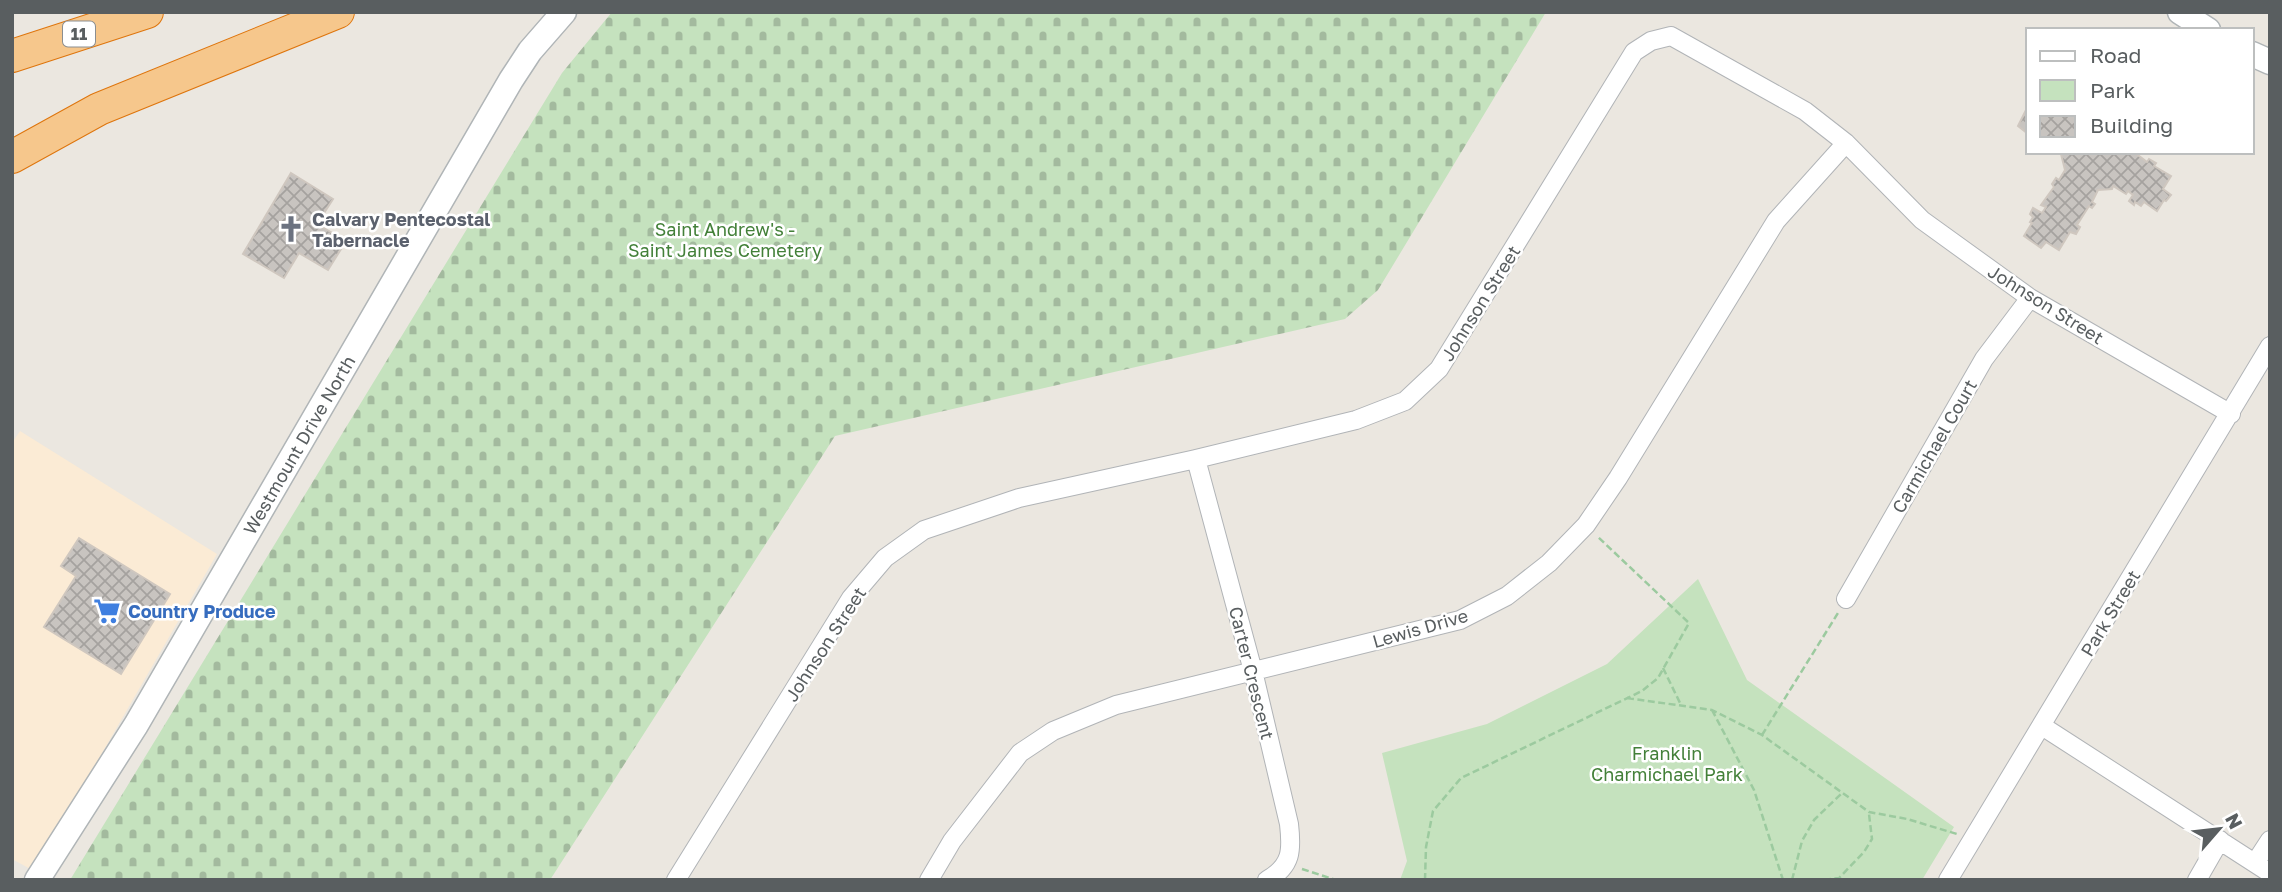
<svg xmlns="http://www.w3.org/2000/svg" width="2282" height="892" font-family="'Golos Text',sans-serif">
<defs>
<pattern id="cemetery-stones" width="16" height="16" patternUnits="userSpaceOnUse" patternTransform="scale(1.75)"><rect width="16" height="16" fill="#c5e2be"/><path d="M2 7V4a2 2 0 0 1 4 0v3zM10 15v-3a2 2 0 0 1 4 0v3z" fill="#a3ba9e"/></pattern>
<pattern id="building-cross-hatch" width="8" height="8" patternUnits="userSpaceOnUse" patternTransform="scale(1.75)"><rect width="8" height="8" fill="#c8c4c0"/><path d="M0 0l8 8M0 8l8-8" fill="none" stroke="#a5a29f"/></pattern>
</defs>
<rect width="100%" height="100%" fill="#ebe7e0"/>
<path fill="#fbebd5" d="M20,431L217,554L34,871L12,859V443Z"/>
<path fill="url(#cemetery-stones)" d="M612,12H1546L1378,290L1345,319L835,436L550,880H70L562,73Z"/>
<path fill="#c5e2be" d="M1698,579L1747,680L1954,827L1922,880H1400L1407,861L1382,753L1487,724L1607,664Z"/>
<path fill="url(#building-cross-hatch)" stroke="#cfc7bf" stroke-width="2" d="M2027,108L2028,109V134L2018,126Z
M2058,152H2134L2147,162L2149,159L2156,163L2154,166L2171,176L2163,189L2171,195L2166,201L2164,200L2157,211L2144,202L2141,206L2135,202L2134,205L2129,201L2133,195L2128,191L2126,194L2113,186L2112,189L2098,190L2092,202L2095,204L2092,208L2089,206L2077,225L2080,227L2076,234L2070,232L2059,250L2046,242L2041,248L2024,236L2032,223L2030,222L2033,217L2030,214L2033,208L2042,213L2046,207L2041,205L2054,187L2052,184L2056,178L2059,180L2065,170L2061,154Z
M291,173L333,199L317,224L346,241L328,270L299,253L284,278L243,254Z
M79,538L170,594L121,674L44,627L76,576L61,566Z"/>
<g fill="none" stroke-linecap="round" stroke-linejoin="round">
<defs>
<path id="street" d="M1196,459L1253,671L1289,824C1292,850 1292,866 1267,880
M1846,599L1984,359L2030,298
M2042,726L2270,873
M2255,863L2270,840
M676,880L851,598L885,558L924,530L1019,498L1196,459L1356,420L1405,401L1439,369L1634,52L1651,41L1671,36L1805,111L1846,143L1922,220L2030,298L2231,414
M929,880L952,841L1020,753L1053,731L1116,705L1460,620L1507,596L1549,563L1586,525L1618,478L1776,221L1846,143
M1948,880L2270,346
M2197,880L2220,840"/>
<g id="secondary">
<path d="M2180,12L2208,30"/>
<path d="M2252,54L2270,62"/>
<path id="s1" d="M37,880L136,725L511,80L530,51L564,12"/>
</g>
<path id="highway" d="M12,56L147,12
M12,157L99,109L338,12"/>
</defs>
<use href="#street" stroke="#b1b4b7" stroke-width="20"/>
<use href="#secondary" stroke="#b0b5b7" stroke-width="27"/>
<use href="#highway" stroke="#de750d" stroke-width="34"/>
<path stroke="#9cca9f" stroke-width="2.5" stroke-dasharray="7 3.5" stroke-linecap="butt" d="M1663,668L1681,705
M1627,698L1712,710L1762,735L1869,812L1907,819L1957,834
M1712,710L1754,790L1783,880
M1762,735L1838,613
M1302,869L1336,880
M1425,880L1426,847L1433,811L1461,778L1642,691L1658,678L1689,623L1598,537
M1792,880L1802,841L1814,820L1842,793
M1824,880L1839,878L1864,852L1872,839L1869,814"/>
<use href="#street" stroke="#fff" stroke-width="18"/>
<use href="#secondary" stroke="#fff" stroke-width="24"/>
<use href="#highway" stroke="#f6c78c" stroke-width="32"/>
</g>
<defs>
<symbol id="church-bare" viewBox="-9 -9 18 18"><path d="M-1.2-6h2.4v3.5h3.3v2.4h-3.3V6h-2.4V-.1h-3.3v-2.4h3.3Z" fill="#6b7280" stroke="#fff" stroke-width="2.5" paint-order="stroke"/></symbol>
<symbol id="supermarket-bare" viewBox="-9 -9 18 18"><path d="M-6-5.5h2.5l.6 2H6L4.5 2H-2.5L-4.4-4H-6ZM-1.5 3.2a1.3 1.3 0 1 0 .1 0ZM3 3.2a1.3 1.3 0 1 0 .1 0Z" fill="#3f7fe0" stroke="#fff" stroke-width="2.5" paint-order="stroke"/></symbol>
</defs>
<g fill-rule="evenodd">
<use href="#church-bare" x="272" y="210" width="38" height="38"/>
<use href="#supermarket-bare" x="88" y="592" width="38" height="38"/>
</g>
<g text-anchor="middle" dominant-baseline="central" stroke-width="5" stroke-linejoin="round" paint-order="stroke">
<rect fill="#fff" stroke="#8b8e90" stroke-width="2" x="63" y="21.5" width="32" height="25" rx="5"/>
<g font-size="16" font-weight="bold" fill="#595e60">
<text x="79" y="34">11</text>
</g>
<g font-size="18" font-weight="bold" fill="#5b616d" stroke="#fff" text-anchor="start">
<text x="312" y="219">Calvary Pentecostal<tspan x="312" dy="21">Tabernacle</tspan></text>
</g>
<g font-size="18" fill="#438039" stroke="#fff">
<text x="725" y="229">Saint Andrew's -<tspan x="725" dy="21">Saint James Cemetery</tspan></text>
<text x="1667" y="753">Franklin<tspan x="1667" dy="21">Charmichael Park</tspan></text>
</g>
<g font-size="18" fill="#595e60" stroke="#fff">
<text transform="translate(1480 303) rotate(-58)">Johnson Street</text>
<text transform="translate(2046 304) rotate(32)">Johnson Street</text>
<text stroke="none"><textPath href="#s1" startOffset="508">Westmount Drive North</textPath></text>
<text transform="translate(1934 446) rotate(-60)">Carmichael Court</text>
<text transform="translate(2110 613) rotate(-59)">Park Street</text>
<text transform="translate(1420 628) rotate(-16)">Lewis Drive</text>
<text transform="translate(825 644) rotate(-57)">Johnson Street</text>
<text transform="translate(1252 673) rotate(76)">Carter Crescent</text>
</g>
<g font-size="18" font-weight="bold" fill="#366cbe" stroke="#fff" text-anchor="start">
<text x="128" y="611">Country Produce</text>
</g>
</g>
<rect width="2282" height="892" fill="none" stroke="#595e60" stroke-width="28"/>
<rect x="2026" y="28" width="228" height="126" fill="#ffffff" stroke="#bdbfbf" stroke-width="2"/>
<rect x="2040" y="51" width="35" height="10" fill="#ffffff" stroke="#bdbfbf" stroke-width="2"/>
<text x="2090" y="63" font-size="21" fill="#595e60">Road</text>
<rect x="2040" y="80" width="35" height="21" fill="#c5e2be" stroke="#bdbfbf" stroke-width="2"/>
<text x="2090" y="98" font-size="21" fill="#595e60">Park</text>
<rect x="2040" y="116" width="35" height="21" fill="url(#building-cross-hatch)" stroke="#bdbfbf" stroke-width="2"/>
<text x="2090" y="133" font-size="21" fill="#595e60">Building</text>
<g transform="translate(2219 829) rotate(62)" stroke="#ffffff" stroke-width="5" paint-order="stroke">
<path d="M0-5L12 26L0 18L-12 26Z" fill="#595e60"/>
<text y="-10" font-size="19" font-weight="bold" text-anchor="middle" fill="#595e60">N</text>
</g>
</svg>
